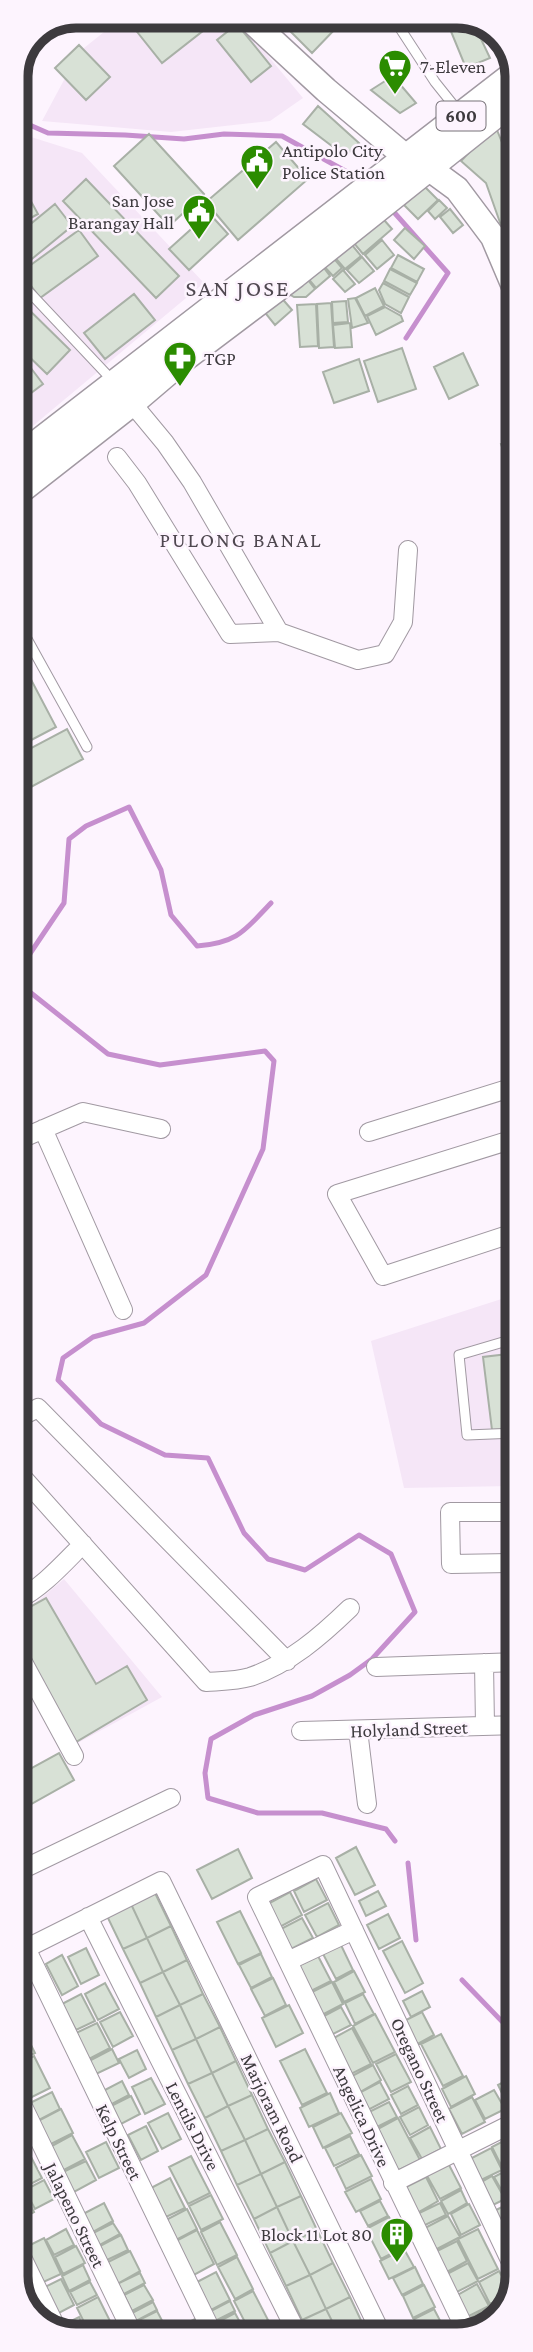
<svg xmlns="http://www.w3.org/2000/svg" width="533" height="2352" font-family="'Crimson Pro',serif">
<rect width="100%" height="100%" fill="#fdf4fe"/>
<path fill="#f5e6f7" d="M124,16H235L303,98L270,121L171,132L42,121L79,52Z
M16,123L31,137L82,153L204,283L22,435L16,423Z
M517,1294V1486L404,1488L371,1341Z
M64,1579L162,1697L76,1744L17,1641V1613L33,1605Z"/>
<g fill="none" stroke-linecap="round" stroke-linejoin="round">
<path stroke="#c68fce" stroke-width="5" d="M16,119L48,133L125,135L184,139L224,134L282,136L349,173
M392,210L448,273L406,338
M271,903C245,930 238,943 197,946L171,915L161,870L129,807L86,826L69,839L64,903L21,967L26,989L108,1054L160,1065L265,1051L274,1061L263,1149L206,1275L144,1323L93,1337L63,1358L58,1380L101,1424L165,1455L208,1458L244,1533L268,1559L305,1570L359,1535L391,1554L415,1612L372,1659L350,1675L312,1696L254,1715L211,1739L205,1773L208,1798L258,1813H322L386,1829L395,1841
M408,1863L416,1940
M462,1980L517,2037"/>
</g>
<path fill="#d8e1d6" stroke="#a8b0a6" stroke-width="2" d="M79,16H99L87,26Z
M150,16H207L213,23L162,63L134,28Z
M307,16H325L337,27L312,53L291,32Z
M442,16H461L445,23Z
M472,20L490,58L466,68L450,29Z
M237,24L271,66L251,82L217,40Z
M79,45L110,77L86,100L55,68Z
M393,76L416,103L400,113L371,90Z
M318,106L359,143L345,156L303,124Z
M495,125L515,175L511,178L516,193V226L503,231L486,183L461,161Z
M149,134L204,194L169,226L114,166Z
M516,135V167L505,140Z
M276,142L308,179L238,240L206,202Z
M16,174L38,214L16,226Z
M86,179L179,276L156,298L63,201Z
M424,186L438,200L418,219L404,205Z
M439,200L447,208L435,219L428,211Z
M55,204L72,226L16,272V236Z
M450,209L463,225L453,233L440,217Z
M377,212L392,229L363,254L348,236Z
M209,213L228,234L189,270L169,249Z
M405,228L425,246L414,259L394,240Z
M79,230L98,256L40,298L21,272Z
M348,240L361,256L345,269L332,254Z
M382,240L394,255L377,269L365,255Z
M331,255L342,268L333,276L321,263Z
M398,255L424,269L417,282L391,268Z
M362,257L374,271L359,283L347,270Z
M321,264L330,276L316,288L306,276Z
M390,269L417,283L410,295L384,281Z
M343,270L355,284L345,292L333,279Z
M304,275L315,289L306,297H294L284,291Z
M383,283L409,297L401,313L385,304L379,290Z
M375,288L384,306L365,316L356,298Z
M134,294L155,320L105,359L84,333Z
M279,295L292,310L275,325L262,309Z
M16,297L70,350L47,374L16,344Z
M355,298L368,323L352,328L348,299Z
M346,301L348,322L333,323L332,302Z
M331,303L334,347L319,348L317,304Z
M316,304L318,346L300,347L297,305Z
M385,307L401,316L403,321L376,335L367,316Z
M350,323L352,347L335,348L333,325Z
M402,348L416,389L378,402L364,361Z
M463,353L478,385L449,399L434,367Z
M24,359L43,384L19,402L16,398V365Z
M359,359L369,391L334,403L323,372Z
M516,438V484L515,485L501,444Z
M16,651L56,727L16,748Z
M67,729L83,759L16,795V756Z
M16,863L26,870L28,896L16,889Z
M517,1353V1428L492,1430L483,1357Z
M46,1598L96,1684L127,1666L147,1700L76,1742L17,1635V1614Z
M59,1753L74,1780L17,1812V1776Z
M356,1847L375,1885L355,1895L336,1858Z
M238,1849L252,1878L212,1899L197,1870Z
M316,1879L327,1900L304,1912L294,1891Z
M378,1891L386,1906L366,1916L359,1901Z
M290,1892L302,1915L276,1929L264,1906Z
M155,1893L171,1926L147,1938L131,1904Z
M328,1903L339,1925L317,1937L305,1915Z
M131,1904L147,1938L123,1949L107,1916Z
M240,1911L261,1953L238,1964L217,1922Z
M388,1914L400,1938L379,1949L367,1925Z
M302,1918L313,1938L287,1951L277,1931Z
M171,1926L187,1960L163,1972L147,1938Z
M147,1938L163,1972L140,1983L123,1949Z
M402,1941L423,1983L405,1993L383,1951Z
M340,1943L353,1970L336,1979L322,1952Z
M86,1948L99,1975L81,1984L68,1957Z
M261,1954L272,1977L251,1988L239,1965Z
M62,1955L78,1986L62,1995L46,1964Z
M318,1956L331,1981L307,1993L294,1968Z
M187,1960L203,1994L180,2005L163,1972Z
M354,1971L365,1992L344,2002L334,1982Z
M163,1972L180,2005L156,2017L140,1983Z
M273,1978L286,2005L265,2016L251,1989Z
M332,1982L343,2004L320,2016L308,1994Z
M105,1983L119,2009L98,2020L85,1994Z
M422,1991L430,2007L411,2017L403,2001Z
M81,1994L95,2021L76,2030L62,2004Z
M203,1994L220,2027L196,2039L180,2005Z
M363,1994L374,2014L355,2024L345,2003Z
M180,2005L196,2039L172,2050L156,2017Z
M289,2005L303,2033L276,2047L262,2018Z
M341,2007L351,2025L331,2035L322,2017Z
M120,2012L133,2036L113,2047L100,2022Z
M422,2012L434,2035L414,2046L402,2022Z
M375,2014L395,2052L373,2063L353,2026Z
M97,2023L110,2048L89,2059L76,2033Z
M22,2027L35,2053L17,2062V2030Z
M220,2027L236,2061L212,2073L196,2039Z
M352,2028L371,2064L351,2074L332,2039Z
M441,2034L463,2076L443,2086L421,2044Z
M196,2039L212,2073L188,2084L172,2050Z
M112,2049L119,2063L96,2074L89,2061Z
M305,2049L327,2093L302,2105L280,2061Z
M137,2050L146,2069L129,2078L119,2059Z
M396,2054L411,2082L391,2092L376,2064Z
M34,2056L50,2088L30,2098L17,2072V2065Z
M236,2061L252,2095L228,2106L212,2073Z
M373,2065L381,2080L360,2092L352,2076Z
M212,2073L228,2106L205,2118L188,2084Z
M517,2075V2102L508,2106L498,2085Z
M466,2076L475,2094L451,2107L442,2089Z
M151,2078L165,2104L145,2114L132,2087Z
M122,2081L129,2095L110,2105L103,2091Z
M380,2082L389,2099L366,2111L357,2094Z
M408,2086L418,2105L401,2114L391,2095Z
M494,2090L505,2109L485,2119L475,2100Z
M52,2092L60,2109L39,2120L30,2103Z
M330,2093L339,2113L309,2127L300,2108Z
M252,2095L268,2129L245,2140L228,2106Z
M131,2096L140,2114L121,2124L111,2106Z
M472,2097L485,2122L462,2134L449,2109Z
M389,2102L397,2117L375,2128L367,2113Z
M228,2106L245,2140L221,2151L205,2118Z
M419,2107L428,2125L410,2135L400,2117Z
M61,2109L73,2133L49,2145L38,2121Z
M168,2113L181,2139L162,2149L148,2123Z
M341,2113L352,2133L323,2148L313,2127Z
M398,2118L420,2160L395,2172L374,2131Z
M146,2126L158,2151L141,2160L128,2135Z
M430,2127L441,2149L422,2159L410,2138Z
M268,2129L285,2162L261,2174L245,2140Z
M19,2132L30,2154L17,2161V2133Z
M72,2135L85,2159L62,2171L50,2147Z
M515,2135L517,2139V2162L503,2169L492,2147Z
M350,2136L359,2154L334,2166L325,2148Z
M245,2140L261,2174L237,2185L221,2151Z
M106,2142L119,2168L99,2178L86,2152Z
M491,2148L502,2170L479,2181L468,2160Z
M30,2155L42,2178L23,2188L17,2176V2162Z
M361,2155L372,2176L346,2189L336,2168Z
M191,2156L210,2193L188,2204L169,2167Z
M86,2161L96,2180L74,2192L63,2172Z
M285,2162L301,2196L277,2207L261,2174Z
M448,2163L461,2188L440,2199L426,2174Z
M517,2165V2192L506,2198L494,2177Z
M261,2174L277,2207L254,2219L237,2185Z
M492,2176L505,2199L493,2205L480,2183Z
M426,2177L438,2201L417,2213L404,2188Z
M170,2178L185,2208L166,2217L151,2188Z
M371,2179L381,2199L356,2212L345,2192Z
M44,2180L54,2199L35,2209L25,2190Z
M461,2190L467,2203L448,2214L441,2201Z
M211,2195L223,2219L201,2230L189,2206Z
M26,2196L34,2212L17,2221V2201Z
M301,2196L317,2230L293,2241L277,2207Z
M517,2199V2217L510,2203Z
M380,2201L388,2216L368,2226L360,2211Z
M104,2203L113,2221L93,2232L83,2214Z
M440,2203L446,2215L421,2227L415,2215Z
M469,2204L480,2225L461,2235L451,2214Z
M508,2204L517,2221V2228L507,2234L494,2211Z
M277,2207L293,2241L270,2253L254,2219Z
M187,2209L197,2229L176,2240L166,2220Z
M448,2216L460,2237L435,2250L423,2229Z
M389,2217L404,2247L381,2259L366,2229Z
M220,2222L237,2255L217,2265L201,2232Z
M113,2223L120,2234L98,2246L91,2234Z
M66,2229L74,2245L54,2255L46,2240Z
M478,2229L498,2269L478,2279L458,2239Z
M197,2230L214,2264L192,2276L174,2242Z
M317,2230L333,2263L310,2275L293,2241Z
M517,2233V2258L507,2238Z
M121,2235L128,2250L105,2261L98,2247Z
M44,2238L61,2274L39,2284L22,2249Z
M293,2241L310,2275L286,2286L270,2253Z
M457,2241L467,2261L445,2273L435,2252Z
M76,2246L85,2263L63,2274L55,2257Z
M404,2249L414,2267L389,2279L380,2261Z
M130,2251L140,2271L117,2284L106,2263Z
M237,2257L253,2289L235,2299L218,2267Z
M333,2263L350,2297L326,2309L310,2275Z
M468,2263L478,2281L455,2293L445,2275Z
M83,2265L90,2280L69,2291L62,2276Z
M415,2267L423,2284L402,2295L393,2278Z
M499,2271L511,2293L490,2304L479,2282Z
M216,2272L230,2300L211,2310L197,2282Z
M140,2273L145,2283L122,2295L117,2284Z
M17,2274L30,2301L26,2303L17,2288Z
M310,2275L326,2309L302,2320L286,2286Z
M61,2279L74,2305L55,2315L41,2289Z
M90,2282L97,2295L77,2305L70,2292Z
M477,2284L489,2306L467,2317L456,2296Z
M144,2285L153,2300L132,2311L124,2295Z
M424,2285L435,2307L413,2318L403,2296Z
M253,2291L268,2320L249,2330L234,2301Z
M510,2296L503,2316L496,2319L489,2306Z
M98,2297L116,2333L111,2336H91L77,2308Z
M350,2297L366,2331L356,2335H339L326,2309Z
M30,2301L41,2323L36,2321L26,2303Z
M230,2301L235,2311L213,2322L209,2312Z
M153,2302L157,2310L136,2321L132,2313Z
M489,2308L495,2320L475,2332L468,2319Z
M326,2309L339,2335H310L302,2320Z
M434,2309L446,2332L439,2335H423L414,2319Z
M157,2311L168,2332L161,2336H142L135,2322Z
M235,2313L244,2330L234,2336H222L216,2323Z
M79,2317L88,2336H68L62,2333L59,2327Z
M197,2318L206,2336H179L175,2329Z
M269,2322L275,2335L251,2336L249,2332Z"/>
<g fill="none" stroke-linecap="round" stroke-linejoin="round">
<defs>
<path id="lane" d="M392,16L435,82L459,112
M16,278L113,381
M16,429L27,449
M16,624L21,628L87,747
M517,1338L459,1355L467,1435L517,1433"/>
<path id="street" d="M502,40L516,74
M131,402L165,443L192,482L279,632
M117,457L137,483L230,634L279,632L358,660L385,654L403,622L408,550
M43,1129L123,1310
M369,1132L517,1086
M517,1138L337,1194L383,1276L517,1232
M16,1141L83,1112L161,1129
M16,1419L38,1408L287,1661
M16,1470L206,1682C220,1681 237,1681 250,1677C289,1664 321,1636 350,1608
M517,1512H450L451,1564L517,1563
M16,1601C42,1588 63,1564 83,1544
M17,1651L74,1756
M484,1663L485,1726
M376,1667L517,1662
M358,1730L367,1804
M301,1731L517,1725
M17,1872L171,1798
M88,1917L298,2335
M26,1948L214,2336
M17,1953L161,1881L382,2335
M288,1961L354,1930
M17,2094L134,2336
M393,2183L517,2121
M17,2247L58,2331
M468,2335L257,1897L323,1865L517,2275"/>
<path id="secondary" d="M246,16L326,90L407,158
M427,167L457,189L493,237L516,291"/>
<path id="primary" d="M16,461L516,74
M16,492L131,402L185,356L294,274L516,97"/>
</defs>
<use href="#lane" stroke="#a199a2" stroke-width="11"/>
<use href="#street" stroke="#a199a2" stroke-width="20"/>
<use href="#secondary" stroke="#a199a2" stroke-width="27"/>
<use href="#primary" stroke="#a199a2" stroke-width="31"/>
<use href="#lane" stroke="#fff" stroke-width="9"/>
<use href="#street" stroke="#fff" stroke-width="18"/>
<use href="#secondary" stroke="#fff" stroke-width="24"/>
<use href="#primary" stroke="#fff" stroke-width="28"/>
</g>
<defs>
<symbol id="supermarket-pin" viewBox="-11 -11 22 30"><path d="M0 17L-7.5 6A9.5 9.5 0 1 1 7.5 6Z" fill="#2b8c00" stroke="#fdf4fe"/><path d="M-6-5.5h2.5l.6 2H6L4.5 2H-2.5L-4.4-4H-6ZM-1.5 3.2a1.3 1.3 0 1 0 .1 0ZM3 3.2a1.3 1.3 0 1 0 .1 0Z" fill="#fff"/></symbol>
<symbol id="civic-pin" viewBox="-11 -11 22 30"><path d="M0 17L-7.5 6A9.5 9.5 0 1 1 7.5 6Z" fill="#2b8c00" stroke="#fdf4fe"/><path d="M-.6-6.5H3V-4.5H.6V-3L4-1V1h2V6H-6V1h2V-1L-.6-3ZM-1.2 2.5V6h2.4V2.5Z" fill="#fff"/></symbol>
<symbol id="pharmacy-pin" viewBox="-11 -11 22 30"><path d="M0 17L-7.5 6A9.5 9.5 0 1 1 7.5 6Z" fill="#2b8c00" stroke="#fdf4fe"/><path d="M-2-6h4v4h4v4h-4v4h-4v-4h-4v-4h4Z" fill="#fff"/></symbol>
<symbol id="building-pin" viewBox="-11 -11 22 30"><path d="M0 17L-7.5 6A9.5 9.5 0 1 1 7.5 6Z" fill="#2b8c00" stroke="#fdf4fe"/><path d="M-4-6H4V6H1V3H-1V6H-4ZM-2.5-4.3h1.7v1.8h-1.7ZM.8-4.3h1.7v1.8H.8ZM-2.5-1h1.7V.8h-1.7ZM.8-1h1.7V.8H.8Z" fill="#fff"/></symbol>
</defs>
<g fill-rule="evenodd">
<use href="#supermarket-pin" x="376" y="47" width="38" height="52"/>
<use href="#civic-pin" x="238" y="142" width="38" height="52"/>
<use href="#civic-pin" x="180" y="192" width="38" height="52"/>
<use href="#pharmacy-pin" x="161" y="339" width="38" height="52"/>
<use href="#building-pin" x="378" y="2215" width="38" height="52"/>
</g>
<g text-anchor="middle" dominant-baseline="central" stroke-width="5" stroke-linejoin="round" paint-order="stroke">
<rect fill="#fdf4fe" stroke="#777278" stroke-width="2" x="436.5" y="101.5" width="49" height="29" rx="5"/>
<g font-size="18" font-weight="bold" fill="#3d3a3e">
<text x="461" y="116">600</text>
</g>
<g font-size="19" fill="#3d3a3e" stroke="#fdf4fe" text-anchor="start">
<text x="420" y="66">7-Eleven</text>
<text x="282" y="150">Antipolo City<tspan x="282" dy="22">Police Station</tspan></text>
<text x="174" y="200" text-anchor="end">San Jose<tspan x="174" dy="22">Barangay Hall</tspan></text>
<text x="204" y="358">TGP</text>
<text x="372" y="2234" text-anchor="end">Block 11 Lot 80</text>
</g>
<g font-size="19" fill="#3d3a3e" stroke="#fdf4fe">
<text transform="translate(409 1729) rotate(-2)">Holyland Street</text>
<text transform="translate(420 2070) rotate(65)">Oregano Street</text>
<text transform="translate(272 2108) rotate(64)">Marjoram Road</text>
<text transform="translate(362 2116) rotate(65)">Angelica Drive</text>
<text transform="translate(193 2126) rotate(63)">Lentils Drive</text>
<text transform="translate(119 2142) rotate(64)">Kelp Street</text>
<text transform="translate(75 2215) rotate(64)">Jalapeno Street</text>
</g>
<g font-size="21" letter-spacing="2" fill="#4f4850" stroke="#fdf4fe">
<text x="241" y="540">PULONG BANAL</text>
</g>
<g font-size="23" letter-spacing="2" fill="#4f4850" stroke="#fdf4fe">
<text x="238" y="288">SAN JOSE</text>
</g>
</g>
<path d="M0 0H533V2352H0ZM76 28H457A48 48 0 0 1 505 76V2276A48 48 0 0 1 457 2324H76A48 48 0 0 1 28 2276V76A48 48 0 0 1 76 28Z" fill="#fdf4fe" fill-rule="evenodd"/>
<path fill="none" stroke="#3d3a3e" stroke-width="9" d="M76 28H457A48 48 0 0 1 505 76V2276A48 48 0 0 1 457 2324H76A48 48 0 0 1 28 2276V76A48 48 0 0 1 76 28Z"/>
</svg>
